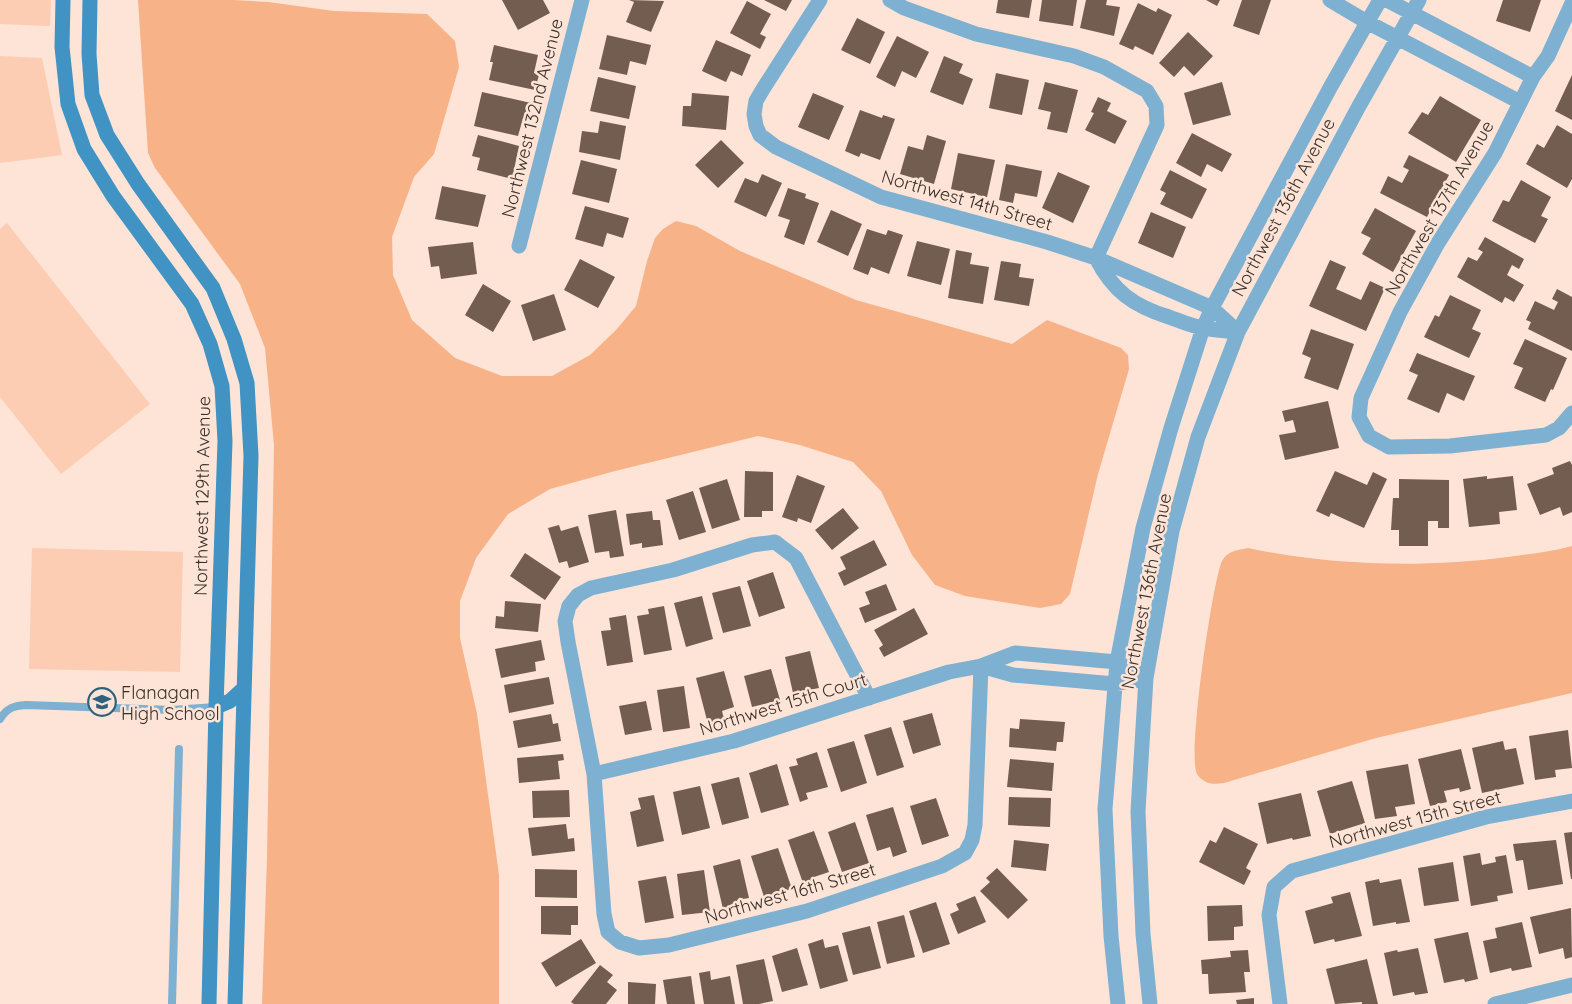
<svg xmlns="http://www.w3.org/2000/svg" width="1572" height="1004" font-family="Quicksand,sans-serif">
<rect width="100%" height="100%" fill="#fde4d6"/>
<path fill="#fccdb2" d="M0,0H51L50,26L0,24Z
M0,56L42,58L62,155L0,163Z
M7,223L150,404L61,474L0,397V229Z
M32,548L183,552L180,672L29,669Z"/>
<path fill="#f7b288" d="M138,0H234L268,2L334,11L427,14L455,41L459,67L434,154L414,177L392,237L393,275L412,320L455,358L502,376H552L590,355L617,329L636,306L647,261L655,238L663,229L676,221L696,226L740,251L856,300L1012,344L1047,320L1121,348L1128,355L1129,369L1098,474L1070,594L1061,604L1040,608L965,596L935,585L912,555L881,491L853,462L800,445L758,436L615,471L550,489L508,514L476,558L460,601V638L477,714L499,875V1004H262L267,858L274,445L265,348L240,284L155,168L148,153Z
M1572,546V693L1376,738L1224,783C1213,785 1204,784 1197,774C1187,756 1212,584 1222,561C1227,551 1238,550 1248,548C1332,566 1424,568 1508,557C1529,554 1551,552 1572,546Z"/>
<path fill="#725d50" d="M502,0H543L550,13L518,30Z
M629,0L664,1L651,32L626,22L634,2Z
M764,0H792L786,11Z
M998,0H1032L1029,18L996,13Z
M1042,0H1077L1073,26L1039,21Z
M1086,0H1107L1106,5L1120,7L1114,36L1080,28Z
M1206,0H1220L1217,6Z
M1242,0H1271L1259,35L1233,26Z
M1503,0H1541L1530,32L1496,21Z
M747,1L771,14L760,34L766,37L760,49L730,33Z
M1138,3L1156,12L1158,8L1172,15L1153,55L1135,46L1133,50L1119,44Z
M857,18L885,32L870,64L841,50Z
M1188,32L1213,56L1194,76L1184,66L1174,77L1159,63Z
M607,35L651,45L646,65L630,61L627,75L599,69Z
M897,36L929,52L916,78L902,71L895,87L876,77Z
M716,40L751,55L742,76L731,71L726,82L702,71Z
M494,45L538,55L534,73L539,75L535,90L489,80L493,62H490Z
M944,56L963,64L959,73L973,79L963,105L930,92Z
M996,73L1029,80L1022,115L989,108Z
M1572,75V120L1555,111Z
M598,77L636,86L629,119L590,111Z
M1045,82L1078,90L1067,133L1047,129L1051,112L1038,109Z
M1222,82L1231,115L1193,125L1184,93Z
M482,92L531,103L527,119L523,118L518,136L474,126Z
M692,93L729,96L726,130L682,126L683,106H691Z
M813,93L844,106L829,140L798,127Z
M1440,96L1481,120L1456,162L1408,133L1422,112L1428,115Z
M1098,97L1111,103L1107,111L1127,121L1115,144L1085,130L1094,113L1091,112Z
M860,110L882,118L883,115L895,119L880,160L861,153L859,157L845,151Z
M600,121L626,126L620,160L579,152L582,131L598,133Z
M1557,125L1572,134V179L1567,188L1526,164L1537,144L1544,148Z
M1192,133L1232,154L1222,172L1207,164L1201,177L1176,163Z
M478,135L519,146L512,179L477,170L480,158L472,156Z
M927,135L946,141L934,184L900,174L908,146L923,150Z
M721,140L744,163L718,188L695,165Z
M958,153L995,160L987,197L951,189Z
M1409,155L1449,175L1427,217L1380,193L1388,176L1402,183L1409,170L1403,167Z
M581,160L617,169L609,203L572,194Z
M1006,164L1042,171L1037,197L1015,193L1013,203L999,200Z
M1170,170L1207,189L1192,219L1160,204L1166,193L1160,190Z
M1058,172L1090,186L1073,223L1042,208Z
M762,174L782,183L766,217L734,202L745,178L758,183Z
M1521,180L1551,197L1541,216L1548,219L1535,243L1492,221L1503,200L1509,202Z
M442,186L486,195L478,227L435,219Z
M788,188L806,194L805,198L819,203L804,245L784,237L790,220L778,216Z
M585,206L629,218L623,238L607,233L603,247L575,239Z
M1375,208L1416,231L1393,272L1362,254L1371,238L1361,233Z
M831,210L862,224L848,256L817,242Z
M1151,212L1186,227L1173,258L1138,243Z
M867,229L886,235L888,230L903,235L889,274L871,267L868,275L853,269Z
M1485,237L1524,259L1519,269L1512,265L1507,275L1524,285L1514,302L1505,297L1502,303L1457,277L1468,257L1477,261L1483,252L1478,249Z
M917,241L950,249L941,285L907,276Z
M473,242L477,274L441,279L439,266L431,267L428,247Z
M956,250L972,253L970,264L989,267L983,304L948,298Z
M580,259L615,277L598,308L564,290Z
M1330,260L1346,267L1336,289L1361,300L1370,281L1385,288L1366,331L1309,306Z
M1001,261L1021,264L1019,277L1034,279L1029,306L994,300Z
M483,284L511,301L493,332L465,315Z
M1557,289L1572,297V351L1528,329L1531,322L1526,320L1535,301L1554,310L1558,302L1552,299Z
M554,294L566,330L533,341L521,305Z
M1450,295L1481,310L1472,329L1481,333L1469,358L1424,337L1435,315L1439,317Z
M1311,329L1354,344L1338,390L1304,378L1311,358L1302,354Z
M1525,339L1567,358L1553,390L1551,389L1545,402L1514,388L1523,368L1513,364Z
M1417,353L1475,376L1464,401L1447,393L1439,413L1407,399L1418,375L1409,371Z
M1328,401L1339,448L1285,460L1279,435L1296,432L1293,420L1285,422L1282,411Z
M1570,461L1572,465V512L1563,516L1560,507L1540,515L1527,484L1554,474L1552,468Z
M745,471L773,472V511H762V517H744Z
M1335,471L1367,485L1373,472L1387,479L1364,528L1331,513L1329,517L1316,511Z
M797,475L825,486L811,523L798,518L797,522L782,517Z
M1487,476V479L1513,476L1517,510L1499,512L1500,524L1469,527L1463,479Z
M727,479L740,520L712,529L699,488Z
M1399,479L1449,480V528H1438V521H1428V546H1399V530H1391L1393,498H1399Z
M693,491L706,532L679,540L666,500Z
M843,508L859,528L832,550L815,530Z
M616,510L624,556L610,558L609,551L595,553L588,515Z
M652,511L653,520H660L663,545L642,548V543L630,545L626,514Z
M559,525L561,531L578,526L589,562L569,568L567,561L559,563L548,528Z
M874,540L887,565L844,586L838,573L846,569L840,557Z
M525,553L561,577L545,600L510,576Z
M773,572L785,608L759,617L747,581Z
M886,584L897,610L865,623L859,608L870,604L865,592Z
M740,586L751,626L723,633L712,593Z
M702,596L713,639L686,647L674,603Z
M505,601L541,604L538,632L495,628L496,616L504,617Z
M664,606L672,650L644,655L637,616L649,614L648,609Z
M914,608L928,634L884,657L879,648L883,645L874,630Z
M626,615L633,662L607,666L601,631L611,630L609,618Z
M541,640L545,660L535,662L536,671L501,678L495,649Z
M810,651L819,688L793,693L785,657Z
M771,669L780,700L752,707L744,676Z
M724,671L734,707L722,711L724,719L708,724L696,678Z
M549,677L554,704L509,713L504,685Z
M684,686L690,728L663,732L657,690Z
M646,701L652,730L625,735L619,706Z
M932,713L941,745L913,754L903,721Z
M551,714L553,724L558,723L561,741L518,748L513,721Z
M1020,719L1065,722L1063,742H1057L1056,751L1009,747L1010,728L1019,729Z
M891,727L904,767L877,776L864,735Z
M1568,730L1572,768L1555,770L1556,777L1535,780L1529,736Z
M854,741L867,783L841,792L827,749Z
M1503,741L1505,750L1516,748L1524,784L1482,793L1472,748Z
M1461,749L1471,789L1460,792L1459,788L1444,791L1447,802L1430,806L1418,759Z
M817,752L828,787L806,793L808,799L800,802L789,767L798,765L796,759Z
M563,754L564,760L558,761L560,779L519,783L517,758Z
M1010,759L1054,763L1052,791L1007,787Z
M777,764L789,805L761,813L749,773Z
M1408,764L1415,804L1395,807L1397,816L1375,819L1366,771Z
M739,777L749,818L722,825L711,784Z
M1352,781L1365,823L1330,834L1317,791Z
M700,786L710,828L682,835L673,792Z
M569,790L570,817L533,818L532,791Z
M1301,793L1311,836L1293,840L1292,838L1267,844L1258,803Z
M654,795L664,841L637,847L630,812L641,809L638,798Z
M1009,797L1051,798L1050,827L1008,825Z
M936,798L949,836L922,845L910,806Z
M893,807L907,852L893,857L890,847L877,851L866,815Z
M855,822L869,863L842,872L828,832Z
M566,824L568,839L574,838L575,851L532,856L528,828Z
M1224,827L1258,844L1246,868L1251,871L1244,885L1199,862L1210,840L1216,843Z
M814,831L829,872L814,877L816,882L804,886L788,840Z
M1572,832V879H1571L1564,833Z
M1014,840L1049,844L1046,871L1011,867Z
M1556,840L1563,884L1528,890L1523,860L1516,861L1513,844Z
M778,848L792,889L764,897L751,856Z
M1480,853L1482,865L1496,862L1495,857L1506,855L1513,893L1497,896L1498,901L1471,906L1463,856Z
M740,859L749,898L737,900L738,905L723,909L713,866Z
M1453,862L1459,901L1424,906L1418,868Z
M997,868L1028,900L1008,919L980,891L990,882L986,878Z
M535,869L577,870V898L535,897Z
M704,870L710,912L682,915L677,874Z
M666,876L674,918L645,923L638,881Z
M1379,879L1380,883L1401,879L1410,922L1396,924V922L1373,926L1365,882Z
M1350,892L1362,936L1335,942L1334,939L1314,944L1305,911L1333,903L1331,897Z
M975,896L986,922L958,934L950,914L959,910L956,904Z
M936,902L950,944L923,953L909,911Z
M1242,905L1243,926L1234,927V940L1208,941L1207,906Z
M541,906H578V925H571V935L541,934Z
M1571,908L1572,957L1565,959L1563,948L1539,954L1530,917Z
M904,915L915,957L887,964L877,922Z
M1522,922L1532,967L1512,971L1511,968L1490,973L1483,941L1497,938L1495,928Z
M870,926L881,968L853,975L842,933Z
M1468,932L1478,979L1465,982L1464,979L1444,983L1434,939Z
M581,939L596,963L556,987L541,963Z
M823,939L825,948L838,945L848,981L820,989L808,944Z
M797,948L808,985L782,992L772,956Z
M1418,948L1428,993L1415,995L1414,992L1393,996L1384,953L1397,950L1398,952Z
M1248,950L1250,972H1244L1246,992L1209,994L1208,974H1202L1201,960L1231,957L1230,951Z
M764,959L773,1001L759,1004H743L736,965Z
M1367,959L1378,1004H1362V1002L1335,1004L1326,969Z
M600,965L613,975L607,982L617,990L606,1004H574L571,1002Z
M710,971L711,980L730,976L735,1004H704L699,973Z
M691,976L695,1004H667L663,980Z
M628,982L656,984L655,1004H628Z
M1254,998V1004H1237L1236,1000Z"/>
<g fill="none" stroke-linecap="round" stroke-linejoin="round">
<path stroke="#7eb0d1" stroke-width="8" d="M0,719C7,708 13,706 26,705L172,710L216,707
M172,1004L179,749"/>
<path stroke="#7eb0d1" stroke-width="15" d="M820,0L763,89L756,101L754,114L756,126L760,135L776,147L881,197L1047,242L1096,258L1212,308L1238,332
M890,0L904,8L976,34L1074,56L1104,67L1147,91L1156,106L1157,125L1096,258
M1330,0L1367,22L1520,102
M1387,0L1533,77
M1572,3L1548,56L1533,77L1495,153L1438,243L1400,312L1361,398L1359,417L1369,436L1389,447L1450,446L1546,435L1559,428L1572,413
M519,246L582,0
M1096,258C1113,291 1133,306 1169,317C1180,321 1191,326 1203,328C1214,330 1226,331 1238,332
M981,666L1013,675L1115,684L1146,678
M869,698L796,558L775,542L752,545L673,570L591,588L578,595L569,606L565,621L568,642L594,774L604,914L608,932L620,942L639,948L669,945L807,911L942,866L965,853L972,840L975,825L981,666
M594,774L734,741L949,672L981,666L1015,653L1117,662L1146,678
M1118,1004L1111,936L1105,809L1117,662L1143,528L1171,428L1203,328L1212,308L1331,86L1380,0
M1150,1004L1143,934L1138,811L1146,678L1172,531L1198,437L1238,332L1359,106L1419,0
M1280,1004L1269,915L1274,887L1292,871L1486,817L1572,801
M1495,1004L1572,985"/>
<path stroke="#4093c3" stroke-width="15" d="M63,0L62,47L68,104L84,149L113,196L192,304L210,344L222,386L225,441L216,707L209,1004
M90,0L89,54L92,95L107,135L138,184L213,288L234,339L247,383L251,456L235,1004
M216,707L230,701L243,689"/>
</g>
<defs>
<symbol id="school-ring" viewBox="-11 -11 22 22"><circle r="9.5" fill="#fde4d6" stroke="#2f617e" stroke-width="1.5"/><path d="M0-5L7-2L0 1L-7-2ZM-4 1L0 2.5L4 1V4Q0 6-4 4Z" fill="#2f617e"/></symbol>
</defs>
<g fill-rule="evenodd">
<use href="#school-ring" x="86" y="686" width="32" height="32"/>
</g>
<g text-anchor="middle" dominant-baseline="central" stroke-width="5" stroke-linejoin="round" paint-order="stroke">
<g font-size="18" fill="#382f29" stroke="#fde4d6">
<text transform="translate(532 118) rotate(-76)">Northwest 132nd Avenue</text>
<text transform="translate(967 200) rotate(16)">Northwest 14th Street</text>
<text transform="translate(1283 207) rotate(-62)">Northwest 136th Avenue</text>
<text transform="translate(1439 208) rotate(-60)">Northwest 137th Avenue</text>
<text transform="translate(202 496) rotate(-89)">Northwest 129th Avenue</text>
<text transform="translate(1146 591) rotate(-79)">Northwest 136th Avenue</text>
<text transform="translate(783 704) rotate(-17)">Northwest 15th Court</text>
<text transform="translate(1415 819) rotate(-15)">Northwest 15th Street</text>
<text transform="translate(790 893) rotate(-16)">Northwest 16th Street</text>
</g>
<g font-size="18" fill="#382f29" stroke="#fde4d6" text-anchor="start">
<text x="121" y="692">Flanagan<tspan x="121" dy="21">High School</tspan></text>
</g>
</g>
</svg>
